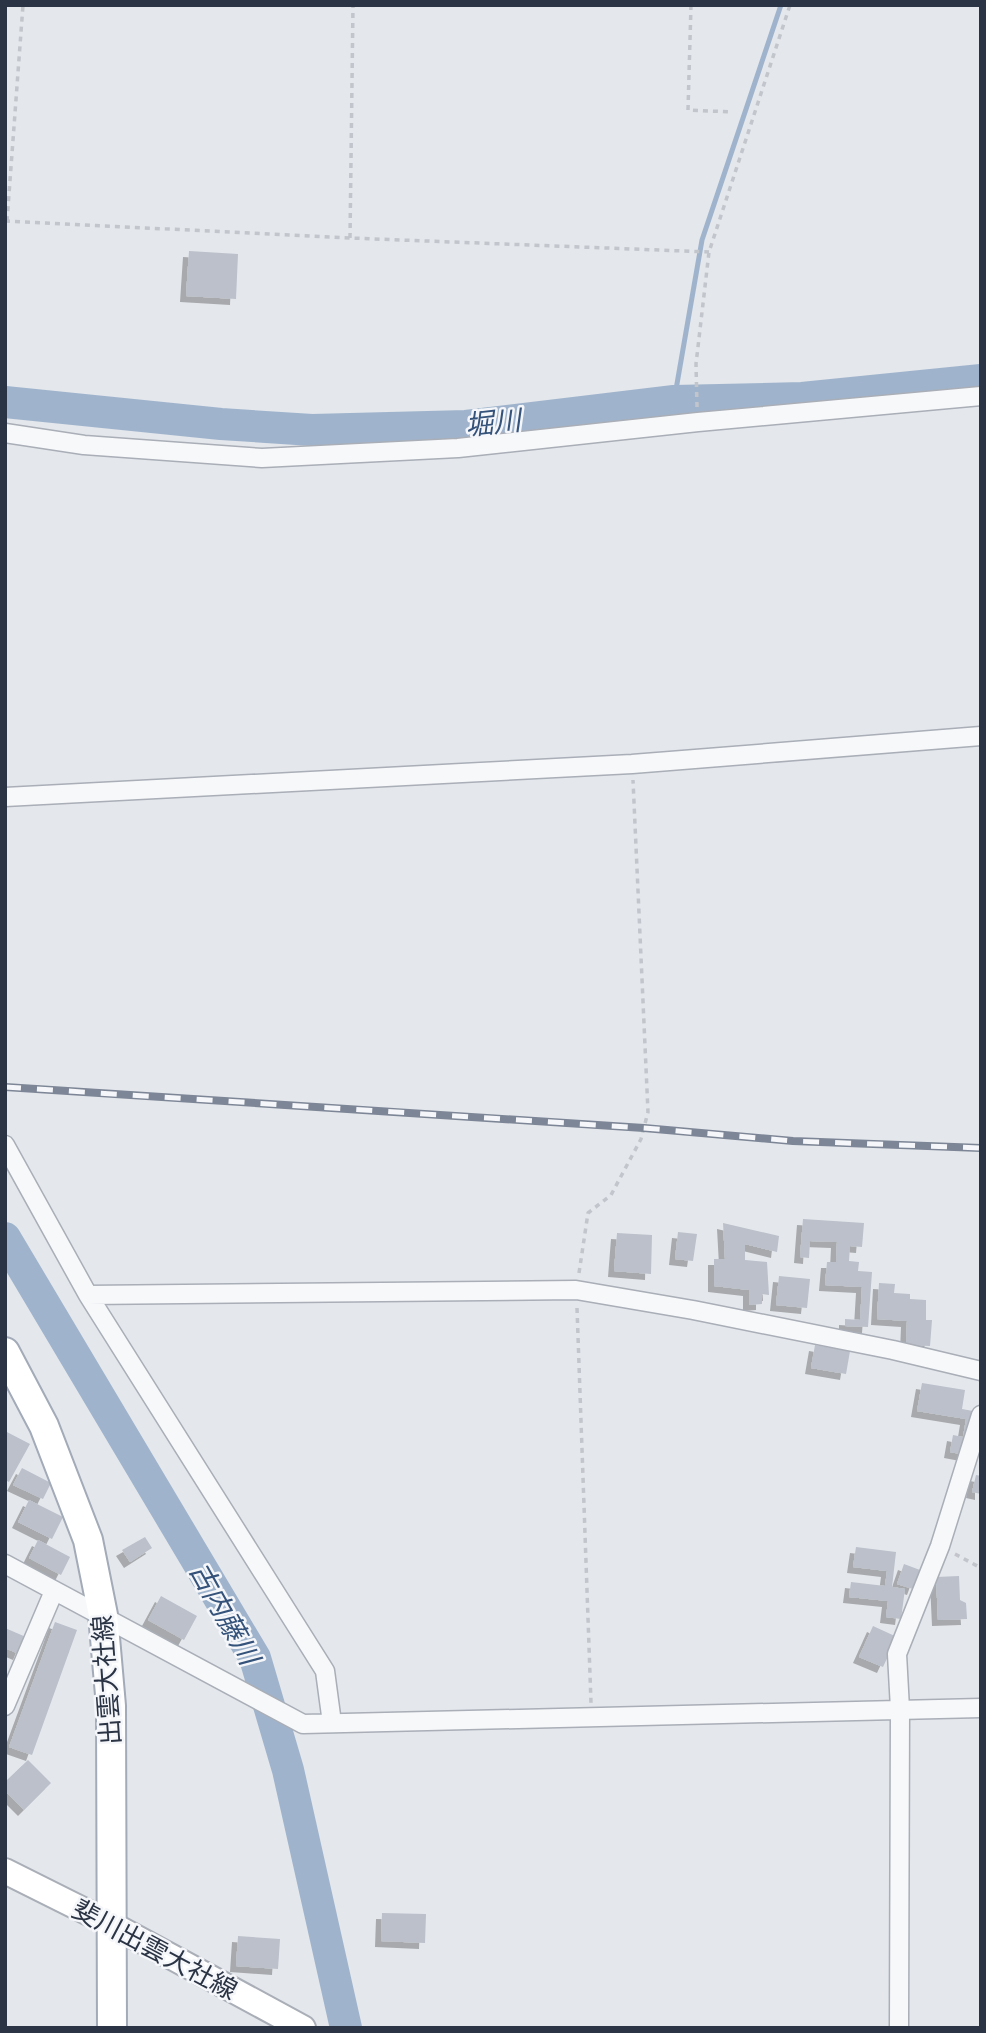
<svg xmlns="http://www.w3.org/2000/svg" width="986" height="2033" font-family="'PT Sans Narrow','Noto Sans JP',sans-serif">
<defs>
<filter id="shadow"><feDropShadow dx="-6" dy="6" stdDeviation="0" flood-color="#0004"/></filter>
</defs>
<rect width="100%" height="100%" fill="#e4e7ec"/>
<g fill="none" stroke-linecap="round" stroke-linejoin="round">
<path stroke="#9fb4cc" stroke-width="5" d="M674,401L702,240L781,5"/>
<path stroke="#9fb4cc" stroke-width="32" d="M5,402L221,424L312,430L466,426L674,401L802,398L981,380
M5,1238L255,1658L288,1770L346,2028"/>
</g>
<path fill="#bbc0ca" filter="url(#shadow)" d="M189,251L238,254L236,299L186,296Z
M803,1219L864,1223L862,1247L850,1246L849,1261L859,1262L858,1271L872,1272L868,1327L845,1326V1319L860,1320L862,1287L825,1285L827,1262H836L837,1242L810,1241L809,1258L800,1257Z
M723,1223L779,1236L777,1252L745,1244V1260L767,1262L769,1295L762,1294V1304L749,1305V1290L714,1286V1259H725Z
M678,1232L697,1234L693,1261L675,1259Z
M617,1233L652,1235L651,1274L614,1271Z
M779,1276L810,1279L807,1308L776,1305Z
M879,1283L895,1284L894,1293L910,1294V1299L926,1300V1320H932L930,1346L906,1345L907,1321L877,1319Z
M815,1345L850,1351L846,1374L811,1368Z
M922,1383L965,1390L962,1409L973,1411L966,1455L950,1452L953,1435L963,1437L966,1419L917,1411Z
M5,1431L30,1444L9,1482L5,1480Z
M22,1468L51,1483L43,1499L13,1485Z
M976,1475L981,1476V1494L972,1492Z
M29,1500L63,1517L52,1539L18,1522Z
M145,1537L152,1548L130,1562L122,1550Z
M38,1540L70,1557L61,1575L29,1558Z
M856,1547L896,1552L892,1587L905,1589L901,1619L886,1617L888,1601L849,1597L851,1582L885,1586L887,1571L853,1567Z
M904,1564L920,1570L913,1589L897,1584Z
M959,1576L960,1600L966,1603L967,1619L938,1620L936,1577Z
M161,1596L197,1616L184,1640L148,1620Z
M55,1622L77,1630L32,1755L9,1747Z
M873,1626L897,1637L883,1667L859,1657Z
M5,1628L26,1637L19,1654L5,1648Z
M28,1760L51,1783L24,1810L5,1791V1782Z
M382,1913L426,1914L425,1943L381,1941Z
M238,1936L280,1939L278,1969L236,1966Z"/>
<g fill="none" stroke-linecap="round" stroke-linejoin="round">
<defs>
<path id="street" d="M5,433L84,445L262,458L458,448L698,422L981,396
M5,797L632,764L981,736
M5,1145L88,1295L325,1671L332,1723
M88,1295L576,1290L693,1310L893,1350L981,1371
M5,1564L303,1724L981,1708
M5,1706L54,1591
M899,2028L900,1709L897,1654L940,1546L981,1415"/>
<path id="secondary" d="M5,1871L111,1924L303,2028"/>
<path id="primary" d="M5,1352L44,1426L88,1540L103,1615L111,1706L112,2028"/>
</defs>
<use href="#street" stroke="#a9aeb7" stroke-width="21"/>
<use href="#secondary" stroke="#a9aeb7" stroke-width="28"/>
<use href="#primary" stroke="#a3abb8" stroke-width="32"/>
<path stroke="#c2c5cb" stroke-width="3.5" stroke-dasharray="5 5" stroke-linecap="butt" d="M691,5L688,110L732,112
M5,221L350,238L709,252
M7,221L23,5
M350,238L353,5
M697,407L696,364L709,252L790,5
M579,1273L588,1213L611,1195L641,1139L648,1112L633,780
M577,1308L591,1703
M955,1554L981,1568"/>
<use href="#street" stroke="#f7f8fa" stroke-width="18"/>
<use href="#secondary" stroke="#fff" stroke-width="24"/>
<use href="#primary" stroke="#fff" stroke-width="28"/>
<defs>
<path id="rail" d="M5,1087L644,1128L793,1141L981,1148"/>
</defs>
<use href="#rail" stroke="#7d8696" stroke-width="8"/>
<use href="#rail" stroke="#f4f6f9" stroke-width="5" stroke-dasharray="16" stroke-linecap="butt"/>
</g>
<g text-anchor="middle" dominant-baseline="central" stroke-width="5" stroke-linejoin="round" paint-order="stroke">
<g font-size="26" fill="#2b3445" stroke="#f4f6f9">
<text transform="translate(106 1680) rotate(-94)">出雲大社線</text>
<text transform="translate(155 1949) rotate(28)">斐川出雲大社線</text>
</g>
<g font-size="28" font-style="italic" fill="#34527a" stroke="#f4f6f9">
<text transform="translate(493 422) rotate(-6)">堀川</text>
<text transform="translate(225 1613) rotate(61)">古内藤川</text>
</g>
</g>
<rect width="986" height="2033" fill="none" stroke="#2b3445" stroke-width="14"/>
</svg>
